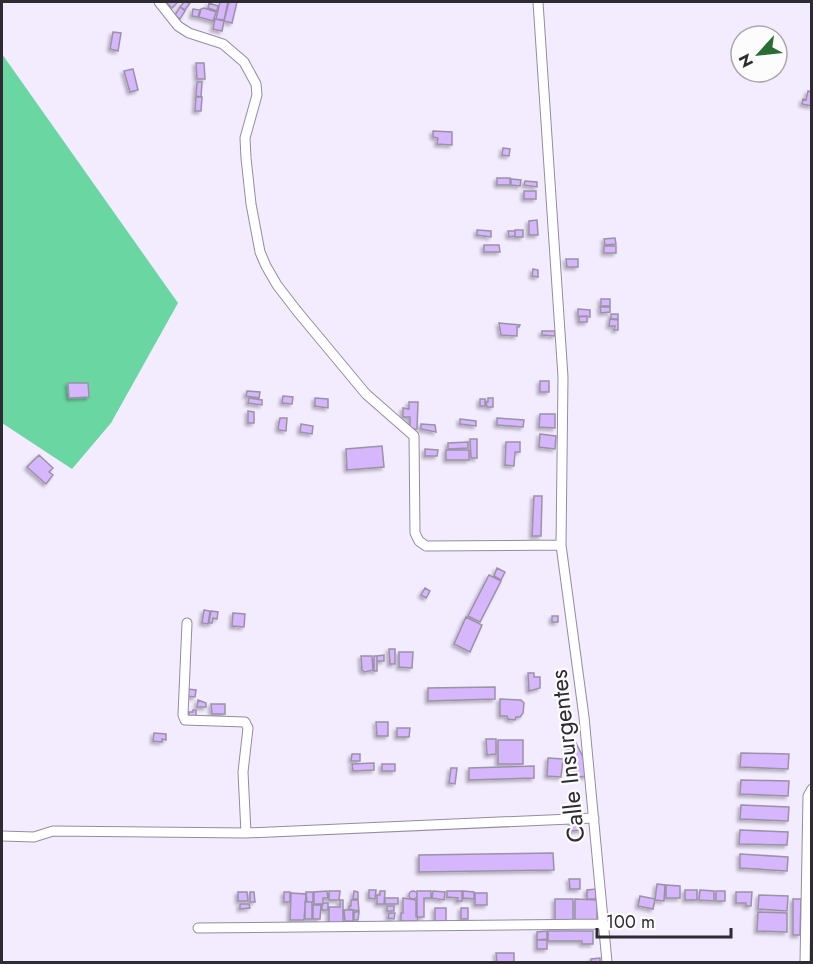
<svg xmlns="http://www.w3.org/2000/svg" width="813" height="964" font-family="Jost,sans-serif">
<defs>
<filter id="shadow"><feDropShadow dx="-2.5" dy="2.5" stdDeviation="1.5" flood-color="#0004"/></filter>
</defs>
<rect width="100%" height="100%" fill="#f3ebfe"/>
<path fill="#6ad6a2" d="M2,54L178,303L111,423L72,469L2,423Z"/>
<path fill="#d6b6fc" stroke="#9b92a7" stroke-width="1.5" filter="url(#shadow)" d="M169,2H178L172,8L167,3Z
M184,2L190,3L185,10L180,7Z
M220,2H228L224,20L216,19Z
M229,2H237L232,23L224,21Z
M209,3L218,6L217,11L208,8Z
M180,7L185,11L180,19L175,15Z
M204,8L216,12L213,21L199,17L201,9Z
M193,9L200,10L198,17L192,16Z
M215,19L224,21L222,31L213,29Z
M113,32L121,33L118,51L110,49Z
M196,63H204L205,79H197Z
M133,69L138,90L130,92L124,71Z
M197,82H202L201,97L196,96Z
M808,91L812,92V106L802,104L803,99L806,100Z
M196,97H202L201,111H195Z
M433,131L452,132V145L437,144L438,138L433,137Z
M503,148L510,149L509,156L502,155Z
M497,178H510V185H497Z
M511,179L521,180L520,186L511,185Z
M525,181L537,182V187L524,185Z
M524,191H536V199H524Z
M537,220L538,235H529V221Z
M477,230L491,231V237L477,235Z
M515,230H523V237H515Z
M508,231H515V236L509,237Z
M615,238L616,244L605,245L604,239Z
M484,245H499L500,252H484Z
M604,246H616V253H604Z
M566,259H578V267H567Z
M533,269L538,270V277L532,276Z
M601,299H610V306H601Z
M600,307H610V312L601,313Z
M578,309L590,310V317L578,316Z
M611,314H618V319H611Z
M587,316V322H579V317Z
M610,319L618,320V330H614L615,326H609Z
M499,323L520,325L519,327H517V336L501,335Z
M542,331H555V336L542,335Z
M540,381H549V392H540Z
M68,383H88L89,397L69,398Z
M247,391L260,392L259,398L246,396Z
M283,396L293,397L292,404L282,403Z
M249,398L262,400V405L248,403Z
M315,398L328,399V408L315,406Z
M488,398H493V407H487L486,402H488Z
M480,399H485V406H480Z
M409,402H418L417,429H410V417H403V408L409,409Z
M248,411L254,412V423H248Z
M540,414H555V428L539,427Z
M280,418H287L286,431L279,430L278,428Z
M497,418L524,420L523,427L497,425Z
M460,419L476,421V426L460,424Z
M301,424L313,426L312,434L300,432Z
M421,424L435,425L436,432L421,429Z
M540,434L556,436L555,449L539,447Z
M470,439H477V458H471Z
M468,442V448L448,449V443Z
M506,442H520V452H515L514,466L505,465Z
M382,446L384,467L347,470L346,449Z
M425,449L438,450L437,456H425Z
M446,450H469V460H446Z
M39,455L53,468L49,472L53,475L46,484L27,467Z
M534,496H542L541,536H532Z
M497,568L505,572L501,580L494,576Z
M489,575L501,581L480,622L468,616Z
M425,588L430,591L426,598L421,595Z
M204,610L210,611L208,624L202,623Z
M211,611L218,612L217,619L213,618L212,623H209Z
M233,613L245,614L244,627L232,626Z
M552,616H558V622H552Z
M466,617L482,625L470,652L454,644Z
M389,649H395V664H390Z
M399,652H413L412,668L399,667Z
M384,655V661H377V656Z
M361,656H372L373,670L365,672L362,670Z
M374,656H377V671H374Z
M528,673H534V677H540V688L529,691Z
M495,687V699L428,701V688Z
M187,689L196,690L195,697L186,696Z
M500,699L521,700L524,703L523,713L520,717H516L515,720L508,719L507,716H500Z
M198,700L206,703V707H197Z
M211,704H225V714H212Z
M193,710H196V717L189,716V712H193Z
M376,722H388V736H377Z
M397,728H410L409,737H397Z
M154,733L166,734V740L162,739V742L153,741Z
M486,739H496V754L487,755Z
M498,740H523V764H498Z
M576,743L587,765V776L579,777L567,747Z
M741,753L789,754L788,769L740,767Z
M352,754H360V761H351Z
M548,758L563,759L561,777L547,776Z
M374,763V770L353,771L352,764Z
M382,764H395V771H382Z
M534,766V778L469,780V768Z
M451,768H457L455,784L449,783Z
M741,780L789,781L788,796L740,794Z
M741,805L789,807L788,821L740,819Z
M571,823H581L582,830L572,831Z
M740,830L788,832L787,845L739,844Z
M553,853L554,870L419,872V855Z
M740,854L788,857L787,871L740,868Z
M569,879H580V889H570Z
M657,884L665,885L664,901L655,900Z
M666,885L680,886V898H666Z
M596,889V899H587V890Z
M369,890H376L375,899L369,898Z
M685,890H697V900H685Z
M700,890L714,891V901L699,900Z
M409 895a4 4 0 1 1 8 0a4 4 0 1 1-8 0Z
M327,891L328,898H323V904H314V892Z
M329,891H340L339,900H329Z
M354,891L358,892V899H353Z
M380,891H385L384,904H377V895H380Z
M417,891H431V898H424V917H417Z
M433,891L445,892L444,900L432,898Z
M447,891H462V901H457L458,898L447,897Z
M463,891L474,892V899L463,898Z
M716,891H725V901H716Z
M238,892H247L248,901H238Z
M250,892H254L255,902H250Z
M284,892H290V902H284Z
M306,892H313V902H307Z
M736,892H752L751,906H746V903H736Z
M291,893L306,894L304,920H290Z
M475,893H487V905H475Z
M759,895L788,896L787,911L758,909Z
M640,896L655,899L653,909L638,906Z
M385,898H398V904H385Z
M403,898L416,900V917H418L417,921H401V913H403Z
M555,899H573V920H555Z
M575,899L597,900V922L575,921Z
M793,899H801L800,935H793Z
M340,900H343V923H329V907H340Z
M351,900H358L359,911L349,909V906H351Z
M305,902H312V919H305Z
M324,903H328V910H322V905Z
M240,904H249L250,908L240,909Z
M313,905H321L320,919H313Z
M387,906H394V911H387Z
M435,908H446V921H435Z
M461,908H468V919H461Z
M344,910H353V921H345Z
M354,912H359L358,920H354Z
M758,912L787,913V932L757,931Z
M389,913H395L394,919L388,918Z
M547,931V939L537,940V932Z
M548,931H593V944H582V941H548Z
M537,940H547V949H537Z
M496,953H514V962H497Z
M600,958V962H591V959Z"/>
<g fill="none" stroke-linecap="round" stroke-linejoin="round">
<defs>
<path id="minor" d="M159,2L178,26L189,33L223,44L244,62L256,84L257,95L245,138L246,158L251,204L260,252L266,266L277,285L297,311L366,394L414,436L415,533L419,541L426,546L561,545
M538,2L563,377L561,545L584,717L607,962
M187,623L183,715L185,720L245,722L248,728L243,772L246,833
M2,836L34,837L53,831L246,833L594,818
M198,928L604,924
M805,962L808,796L812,789"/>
</defs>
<use href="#minor" stroke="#948ca0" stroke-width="11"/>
<use href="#minor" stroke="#fff" stroke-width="9"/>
</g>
<g text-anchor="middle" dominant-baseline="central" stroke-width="4.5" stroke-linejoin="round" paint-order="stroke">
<g font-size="24" fill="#2f2b33" stroke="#fcfcfc">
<text transform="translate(567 756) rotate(-96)">Calle Insurgentes</text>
</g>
</g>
<rect width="813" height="964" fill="none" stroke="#2f2b33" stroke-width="6"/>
<g transform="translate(759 54) rotate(243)"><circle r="28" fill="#fcfcfc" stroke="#aaa8ac" stroke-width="1.5"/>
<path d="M0-4.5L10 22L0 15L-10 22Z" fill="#2a6c36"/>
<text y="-9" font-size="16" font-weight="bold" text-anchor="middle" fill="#2f2b33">N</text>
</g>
<path d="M597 928v9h134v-9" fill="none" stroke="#2f2b33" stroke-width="3"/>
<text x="606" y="928" font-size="18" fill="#2f2b33" stroke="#fcfcfc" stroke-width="4.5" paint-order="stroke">100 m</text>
</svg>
